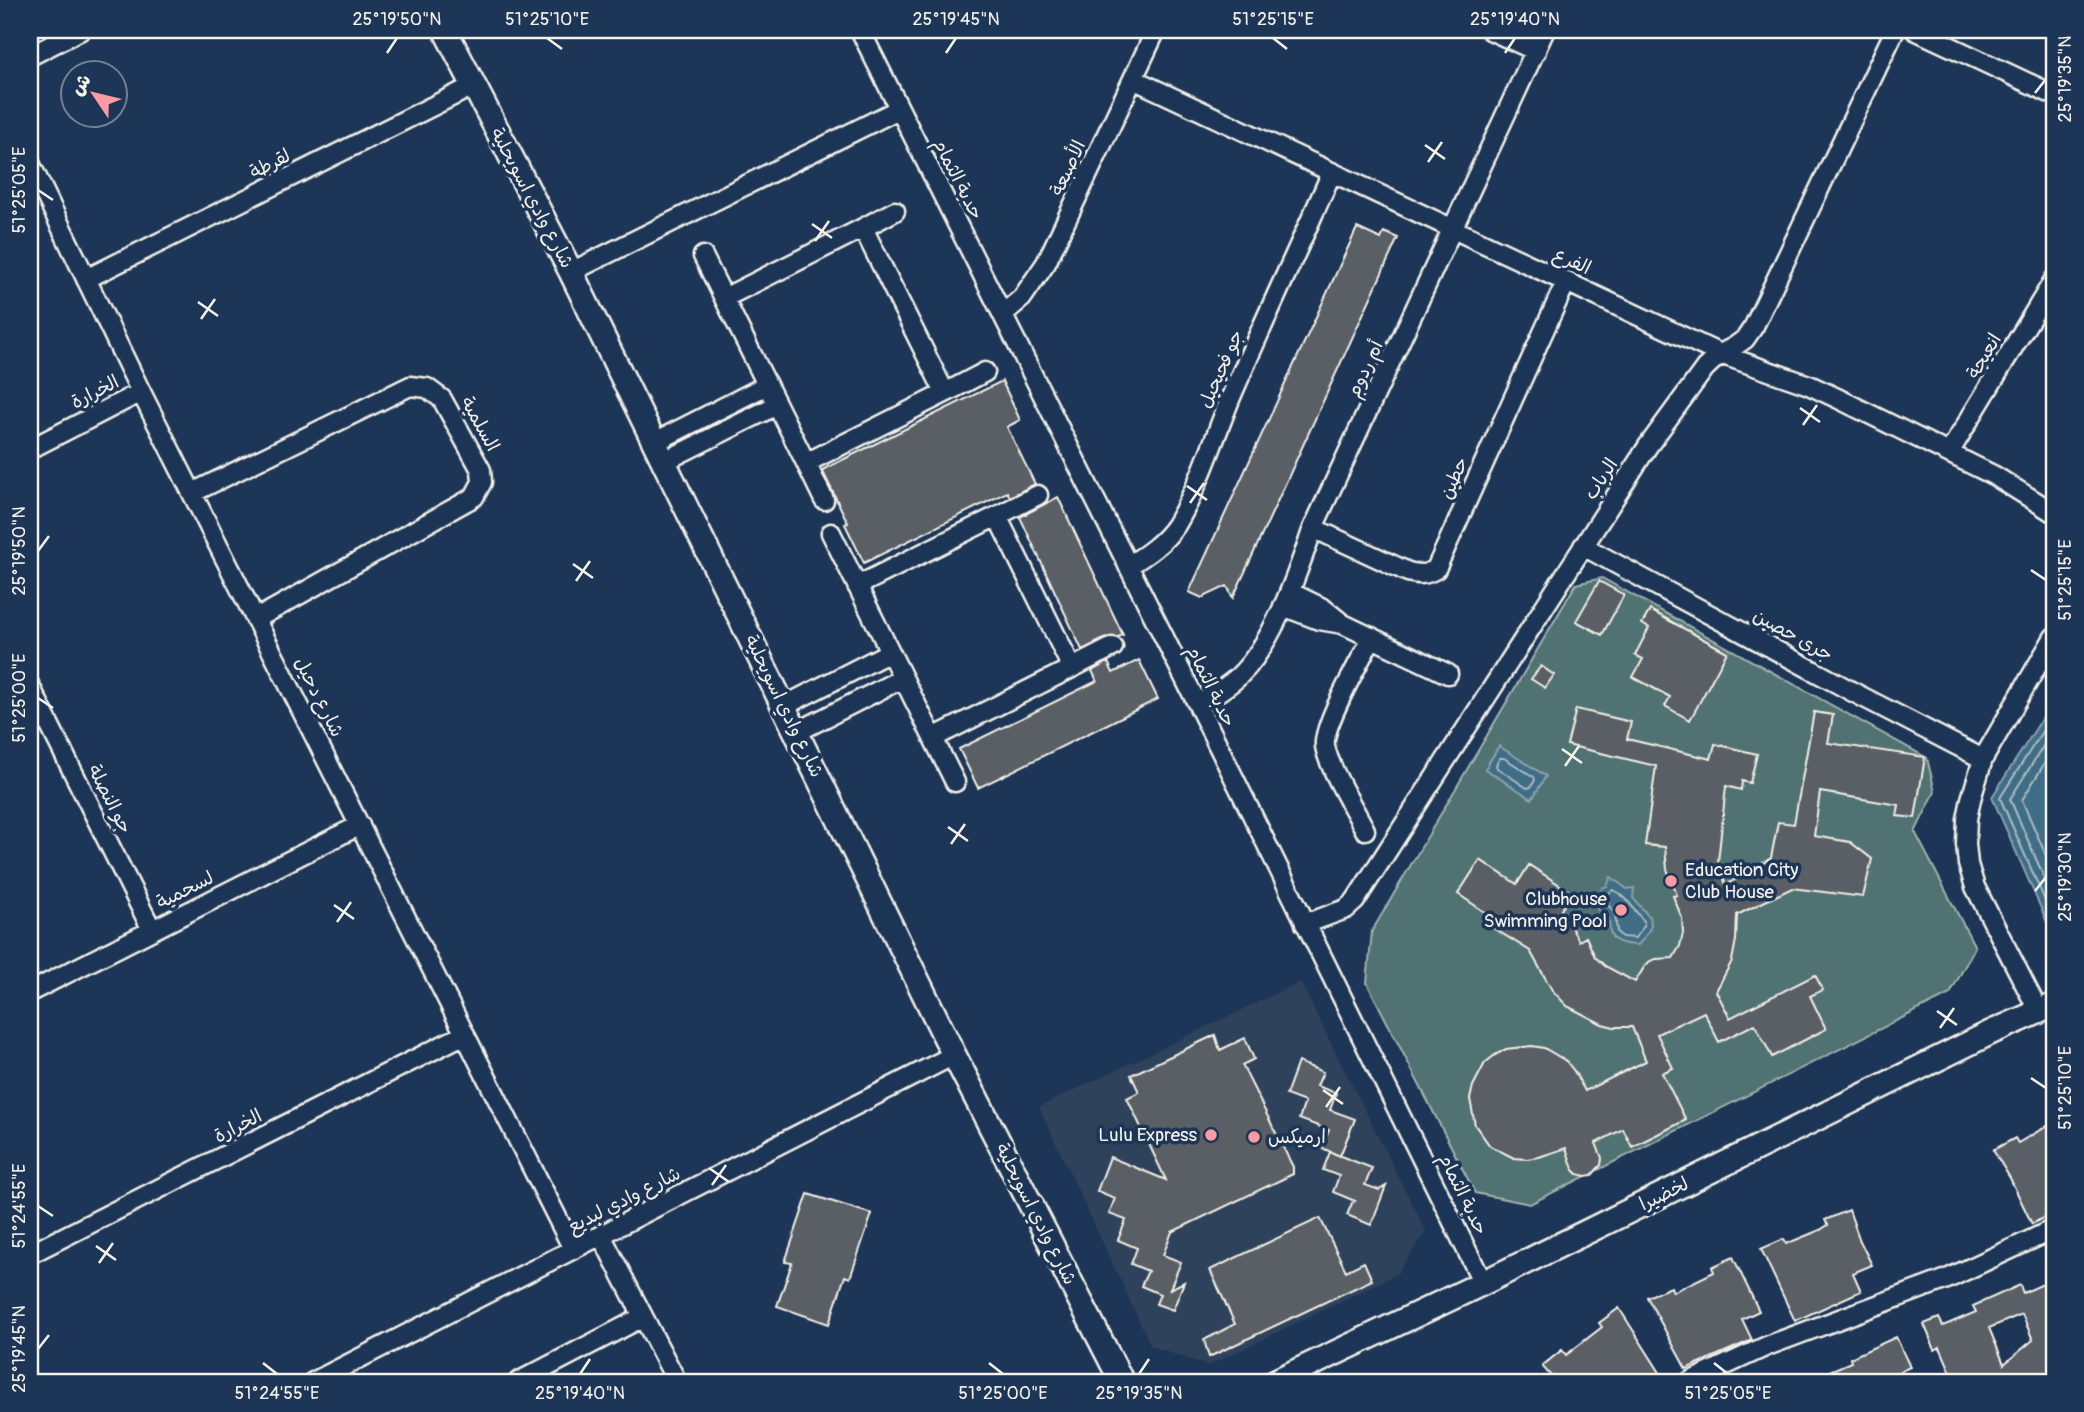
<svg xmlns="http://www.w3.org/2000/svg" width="2084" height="1412" font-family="Pangolin,'Playpen Sans Arabic',sans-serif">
<rect width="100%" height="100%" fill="#1d3557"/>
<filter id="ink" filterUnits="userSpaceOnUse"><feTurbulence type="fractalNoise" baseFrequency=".0143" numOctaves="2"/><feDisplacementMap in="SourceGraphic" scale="14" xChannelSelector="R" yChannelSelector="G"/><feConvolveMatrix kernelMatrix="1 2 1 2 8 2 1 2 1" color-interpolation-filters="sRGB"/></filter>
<g filter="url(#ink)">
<path fill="#2f425b" d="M1300,982L1426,1231L1397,1274L1208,1366L1151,1346L1039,1107Z"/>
<path fill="#517272" stroke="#a2b2ad" stroke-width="2" d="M1602,578L1927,758L1935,792L1915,832L1975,947L1950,994L1530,1204L1475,1193L1367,983L1372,931L1576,584Z"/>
<path fill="#416d86" stroke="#89a2ad" stroke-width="2" d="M2054,700V938L1992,797Z
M1499,746L1546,776L1532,799L1485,769Z
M1611,877L1627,889L1634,888L1633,898C1650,920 1661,919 1638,945C1591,944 1623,918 1599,911L1597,906L1602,899V888L1607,886Z"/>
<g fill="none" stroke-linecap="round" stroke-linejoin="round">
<path stroke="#acbcc1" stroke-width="2" d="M2054,713L2000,798L2054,921
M2054,729L2010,799L2054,900
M2054,748L2022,800L2054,874
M1500,758H1504L1534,777L1535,780L1531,787L1527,788L1497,768L1496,765Z
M1613,890C1627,895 1633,910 1644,921V926L1635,938L1622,937L1617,932L1615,913L1608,905L1609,893Z"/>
</g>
<path fill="#5a5f65" stroke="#f4f1e8" stroke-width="2" fill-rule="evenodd" d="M1357,228L1381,239L1384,232L1398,238L1233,598L1227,586L1202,598L1189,592Z
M1002,381L1020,420L1007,427L1035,484L1010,497L1007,492L864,563L845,524L848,523L822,470Z
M1058,497L1123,635L1118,637H1108L1082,650L1020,517Z
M1599,581L1624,595L1602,635L1576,621Z
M1650,610L1727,652L1690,720L1665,706L1670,697L1633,677L1643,659L1635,655L1649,628L1642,624Z
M1139,660L1158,699L978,788L959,749L1097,681L1092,671L1108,662L1113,673Z
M1541,666L1554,675L1545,688L1531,679Z
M1576,709L1631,722L1627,739L1711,759L1715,744L1757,754L1750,783L1742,781L1741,790L1726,786L1718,862L1726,885L1771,858L1778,822L1794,824L1814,712L1833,715L1828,743L1925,757L1915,818L1897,816L1899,805L1820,792L1814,836L1850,842L1872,859L1863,897L1792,888L1737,915L1736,940L1732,961L1716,991L1730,1018L1815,975L1823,990L1810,996L1826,1029L1772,1057L1755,1024L1719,1042L1704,1012L1657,1034L1673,1068L1662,1073L1686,1120L1632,1147L1623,1129L1596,1143L1602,1158L1601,1165L1592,1175L1585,1176L1578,1174L1573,1169L1566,1148L1539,1157L1527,1159L1514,1158L1490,1146L1475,1125L1470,1099L1473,1086L1485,1063L1495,1055L1506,1049L1532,1046L1544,1048L1566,1061L1574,1071L1585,1091L1646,1061L1632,1027H1614L1602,1024L1567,1006L1552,990L1530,951L1490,926L1495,919L1458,894L1480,860L1517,884L1529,865L1572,893L1561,910L1579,941L1586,937L1595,957L1605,966L1635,982L1645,966L1650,961L1656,959L1673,958L1680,946L1683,933L1682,918L1673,896L1677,895L1667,869L1665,847L1645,845L1656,766L1567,745Z
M1215,1035L1220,1050L1245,1038L1254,1059L1242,1065L1293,1167V1174L1172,1232L1163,1255L1181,1262L1170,1289L1184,1282L1173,1310L1156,1304L1160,1294L1141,1286L1148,1271L1131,1264L1137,1248L1118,1240L1126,1220L1109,1214L1115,1198L1097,1191L1110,1157L1166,1180L1127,1098L1139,1092L1131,1075Z
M1298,1062L1323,1072L1317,1086L1336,1093L1330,1110L1355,1119L1340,1156L1322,1148L1329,1130L1299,1119L1305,1102L1286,1095Z
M2054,1122V1212L2032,1224L2010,1178L1993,1150L2015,1138L2018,1143Z
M1330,1152L1372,1168L1365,1185L1379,1190L1386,1186L1371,1225L1347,1215L1352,1203L1355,1201L1333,1192L1339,1176L1323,1170Z
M808,1194L872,1214L850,1278L845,1276L829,1324L777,1306L792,1263L785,1262Z
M1849,1210L1860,1241L1872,1265L1853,1273L1861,1291L1795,1321L1761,1249L1784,1239L1786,1244L1820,1230L1828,1225L1825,1220Z
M1320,1218L1346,1271L1364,1262L1372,1280L1209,1357L1204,1340L1235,1324L1210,1270Z
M1733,1257L1759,1311L1742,1319L1752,1340L1686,1369L1647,1297L1671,1287L1673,1292L1714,1272L1712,1267Z
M2054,1279V1370L2040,1382H1955L1940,1347L1935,1350L1924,1324L1939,1318L1943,1326L1976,1312L1973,1306L2020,1285L2023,1293ZM2022,1314L2033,1340L2004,1364L1989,1328Z
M1619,1308L1666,1382H1556L1542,1366L1562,1350L1566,1355L1602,1327L1599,1323Z
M1896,1337L1910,1367L1876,1382H1804L1851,1362L1850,1358Z"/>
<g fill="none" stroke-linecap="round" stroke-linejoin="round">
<defs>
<path id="minor" d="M860,30L1198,705L1483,1283
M1490,30L1536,51
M1915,30L2054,95
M30,56L81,30
M1133,79L1720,354L1809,385L1839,399L1995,476L2054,513
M30,163L141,392L573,1249
M863,228L895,211
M703,256L806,463L945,393L863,228L724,298
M571,272L899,109
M86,279L473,86
M1003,314L1022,298L1046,263L1156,30
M945,393L985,372
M655,442L767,385
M30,449L141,392
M1949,453L2054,280
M665,461L777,405
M806,463L824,500
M192,493L410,386L427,388L442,399L481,470L482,482L474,497L256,619
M997,516L1038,495
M1313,528L1408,572C1420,575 1426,575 1436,569L1566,282
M831,533L933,738L1072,668L997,516L857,586
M1583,546L1853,692L1983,759
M1128,566C1146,555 1164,543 1176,525C1199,487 1214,438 1231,397C1264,321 1299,247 1332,172
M1290,592L1323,608L1343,624L1448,674
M1283,606L1319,620L1343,624
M1072,668L1113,647
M30,686L152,930
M1198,705C1211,696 1226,688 1238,677C1274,643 1297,574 1313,528L1545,30
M784,706L890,652
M797,732L903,678
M933,738L955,782
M1365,830C1355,810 1328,767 1325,746C1322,725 1361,660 1372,637
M1305,924L1346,909L1355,901L1648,446L1705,368L1720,354L1734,347L1745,339L1754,326L1895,30
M30,992L360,825
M2039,1012L1975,887L1968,864L1966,844L1967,819L1971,799L1983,759L2054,637
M601,1235L677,1382
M30,1254L465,1034
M313,1382L954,1055
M518,1382L643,1317
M1689,1382L1767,1346L1947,1279L2054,1229"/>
<path id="tertiary" d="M445,30L571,272L954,1055L1122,1382
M1274,1382L1483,1283L1992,1032L2054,1005"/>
</defs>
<use href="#minor" stroke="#f4f1e8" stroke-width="23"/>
<use href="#tertiary" stroke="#f4f1e8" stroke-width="28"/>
<use href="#minor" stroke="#1d3557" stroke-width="18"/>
<use href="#tertiary" stroke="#1d3557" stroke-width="23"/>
</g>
</g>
<path fill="none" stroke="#f4f1e8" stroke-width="2.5" d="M547,38L562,49M1273,38L1287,49M387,53L397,38M946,53L956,38M1505,53L1515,38M2035,93L2046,79M1425,145L1445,159M1428,162L1442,142M38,190L53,200M812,224L832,238M815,241L829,221M198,302L218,316M201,319L215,299M1800,408L1820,422M1803,425L1817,405M1187,486L1207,500M1190,503L1204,483M38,551L49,536M573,564L593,578M2031,570L2046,580M576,581L590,561M38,698L53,708M1562,749L1582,763M1565,766L1579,746M948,827L968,841M951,844L965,824M2035,891L2046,877M334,905L354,919M337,922L351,902M1937,1011L1957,1025M1940,1028L1954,1008M2031,1078L2046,1088M1323,1090L1343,1104M1326,1107L1340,1087M709,1168L729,1182M712,1185L726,1165M38,1206L53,1216M96,1246L116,1260M99,1263L113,1243M38,1349L49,1335M263,1363L277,1374M989,1363L1003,1374M1714,1363L1728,1374M580,1374L590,1359M1139,1374L1149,1359"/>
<g fill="#ff9aa2" stroke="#1d3557" stroke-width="2.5">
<circle cx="1671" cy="881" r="7"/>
<circle cx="1621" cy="910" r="7"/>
<circle cx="1211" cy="1135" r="7"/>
<circle cx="1254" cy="1137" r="7"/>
</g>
<g text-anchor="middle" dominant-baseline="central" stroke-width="7" stroke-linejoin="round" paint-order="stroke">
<g font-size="19" fill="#f4f1e8" stroke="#1d3557">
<text transform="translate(270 164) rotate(-27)">لقرطة</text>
<text transform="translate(1068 168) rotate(-65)">الأصبعة</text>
<text transform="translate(958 179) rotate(63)">حدبة الثمام</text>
<text transform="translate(532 198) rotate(62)">شارع وادي اسويحلية</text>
<text transform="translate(1572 261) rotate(25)">الفرع</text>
<text transform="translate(1984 356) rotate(-59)">انعيجة</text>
<text transform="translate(1221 369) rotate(-66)">جو فحيحيل</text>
<text transform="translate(1365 369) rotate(-65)">أم ردوم</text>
<text transform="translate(95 392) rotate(-27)">الخرارة</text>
<text transform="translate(480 424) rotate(61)">السلمية</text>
<text transform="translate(1454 478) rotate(-66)">حطين</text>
<text transform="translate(1601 479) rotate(-57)">الرباب</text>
<text transform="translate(1793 635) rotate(29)">جرى حصين</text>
<text transform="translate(1211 686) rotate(64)">حدبة الثمام</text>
<text transform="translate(319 697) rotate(63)">شارع دحيل</text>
<text transform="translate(784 706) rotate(64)">شارع وادي اسويحلية</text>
<text transform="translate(110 799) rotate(63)">جو النصلة</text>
<text transform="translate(185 890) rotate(-27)">لسحمية</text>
<text transform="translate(238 1126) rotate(-27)">الخرارة</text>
<text transform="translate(1463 1194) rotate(64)">حدبة الثمام</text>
<text transform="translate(1664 1194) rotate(-26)">لخضيرا</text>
<text transform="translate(624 1200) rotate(-27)">شارع وادي لبديع</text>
<text transform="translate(1036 1214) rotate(63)">شارع وادي اسويحلية</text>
</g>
<g font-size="19" fill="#f4f1e8" stroke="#1d3557" text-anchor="start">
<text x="1685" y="870">Education City<tspan x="1685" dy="22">Club House</tspan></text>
<text x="1607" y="899" text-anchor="end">Clubhouse<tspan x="1607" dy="22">Swimming Pool</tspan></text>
<text x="1197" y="1135" text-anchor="end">Lulu Express</text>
<text x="1268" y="1137">ارميكس</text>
</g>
</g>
<rect width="2084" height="1412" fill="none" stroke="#1d3557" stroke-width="77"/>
<g transform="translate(94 94) rotate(305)"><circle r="33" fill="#1d3557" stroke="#738091" stroke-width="2"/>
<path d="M0-5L12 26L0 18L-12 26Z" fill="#ff9aa2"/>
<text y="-10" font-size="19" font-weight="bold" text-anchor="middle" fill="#f4f1e8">ش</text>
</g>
<rect x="38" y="38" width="2008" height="1336" fill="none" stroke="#f4f1e8" stroke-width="2.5"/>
<g font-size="18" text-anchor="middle" fill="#f4f1e8">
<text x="397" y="25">25°19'50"N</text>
<text x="547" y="25">51°25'10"E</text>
<text x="956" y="25">25°19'45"N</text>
<text x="1273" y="25">51°25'15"E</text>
<text x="1515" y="25">25°19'40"N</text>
<text transform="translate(2065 79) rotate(-90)" y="6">25°19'35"N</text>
<text transform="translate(19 190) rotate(-90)" y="6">51°25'05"E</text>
<text transform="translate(19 551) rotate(-90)" y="6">25°19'50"N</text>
<text transform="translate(2065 580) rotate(-90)" y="6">51°25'15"E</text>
<text transform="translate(19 698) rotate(-90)" y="6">51°25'00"E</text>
<text transform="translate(2065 877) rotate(-90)" y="6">25°19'30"N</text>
<text transform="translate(2065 1088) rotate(-90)" y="6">51°25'10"E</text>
<text transform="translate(19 1206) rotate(-90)" y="6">51°24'55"E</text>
<text transform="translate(19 1349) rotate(-90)" y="6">25°19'45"N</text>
<text x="277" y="1399">51°24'55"E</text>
<text x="580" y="1399">25°19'40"N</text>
<text x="1003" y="1399">51°25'00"E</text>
<text x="1139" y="1399">25°19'35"N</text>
<text x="1728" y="1399">51°25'05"E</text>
</g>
</svg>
